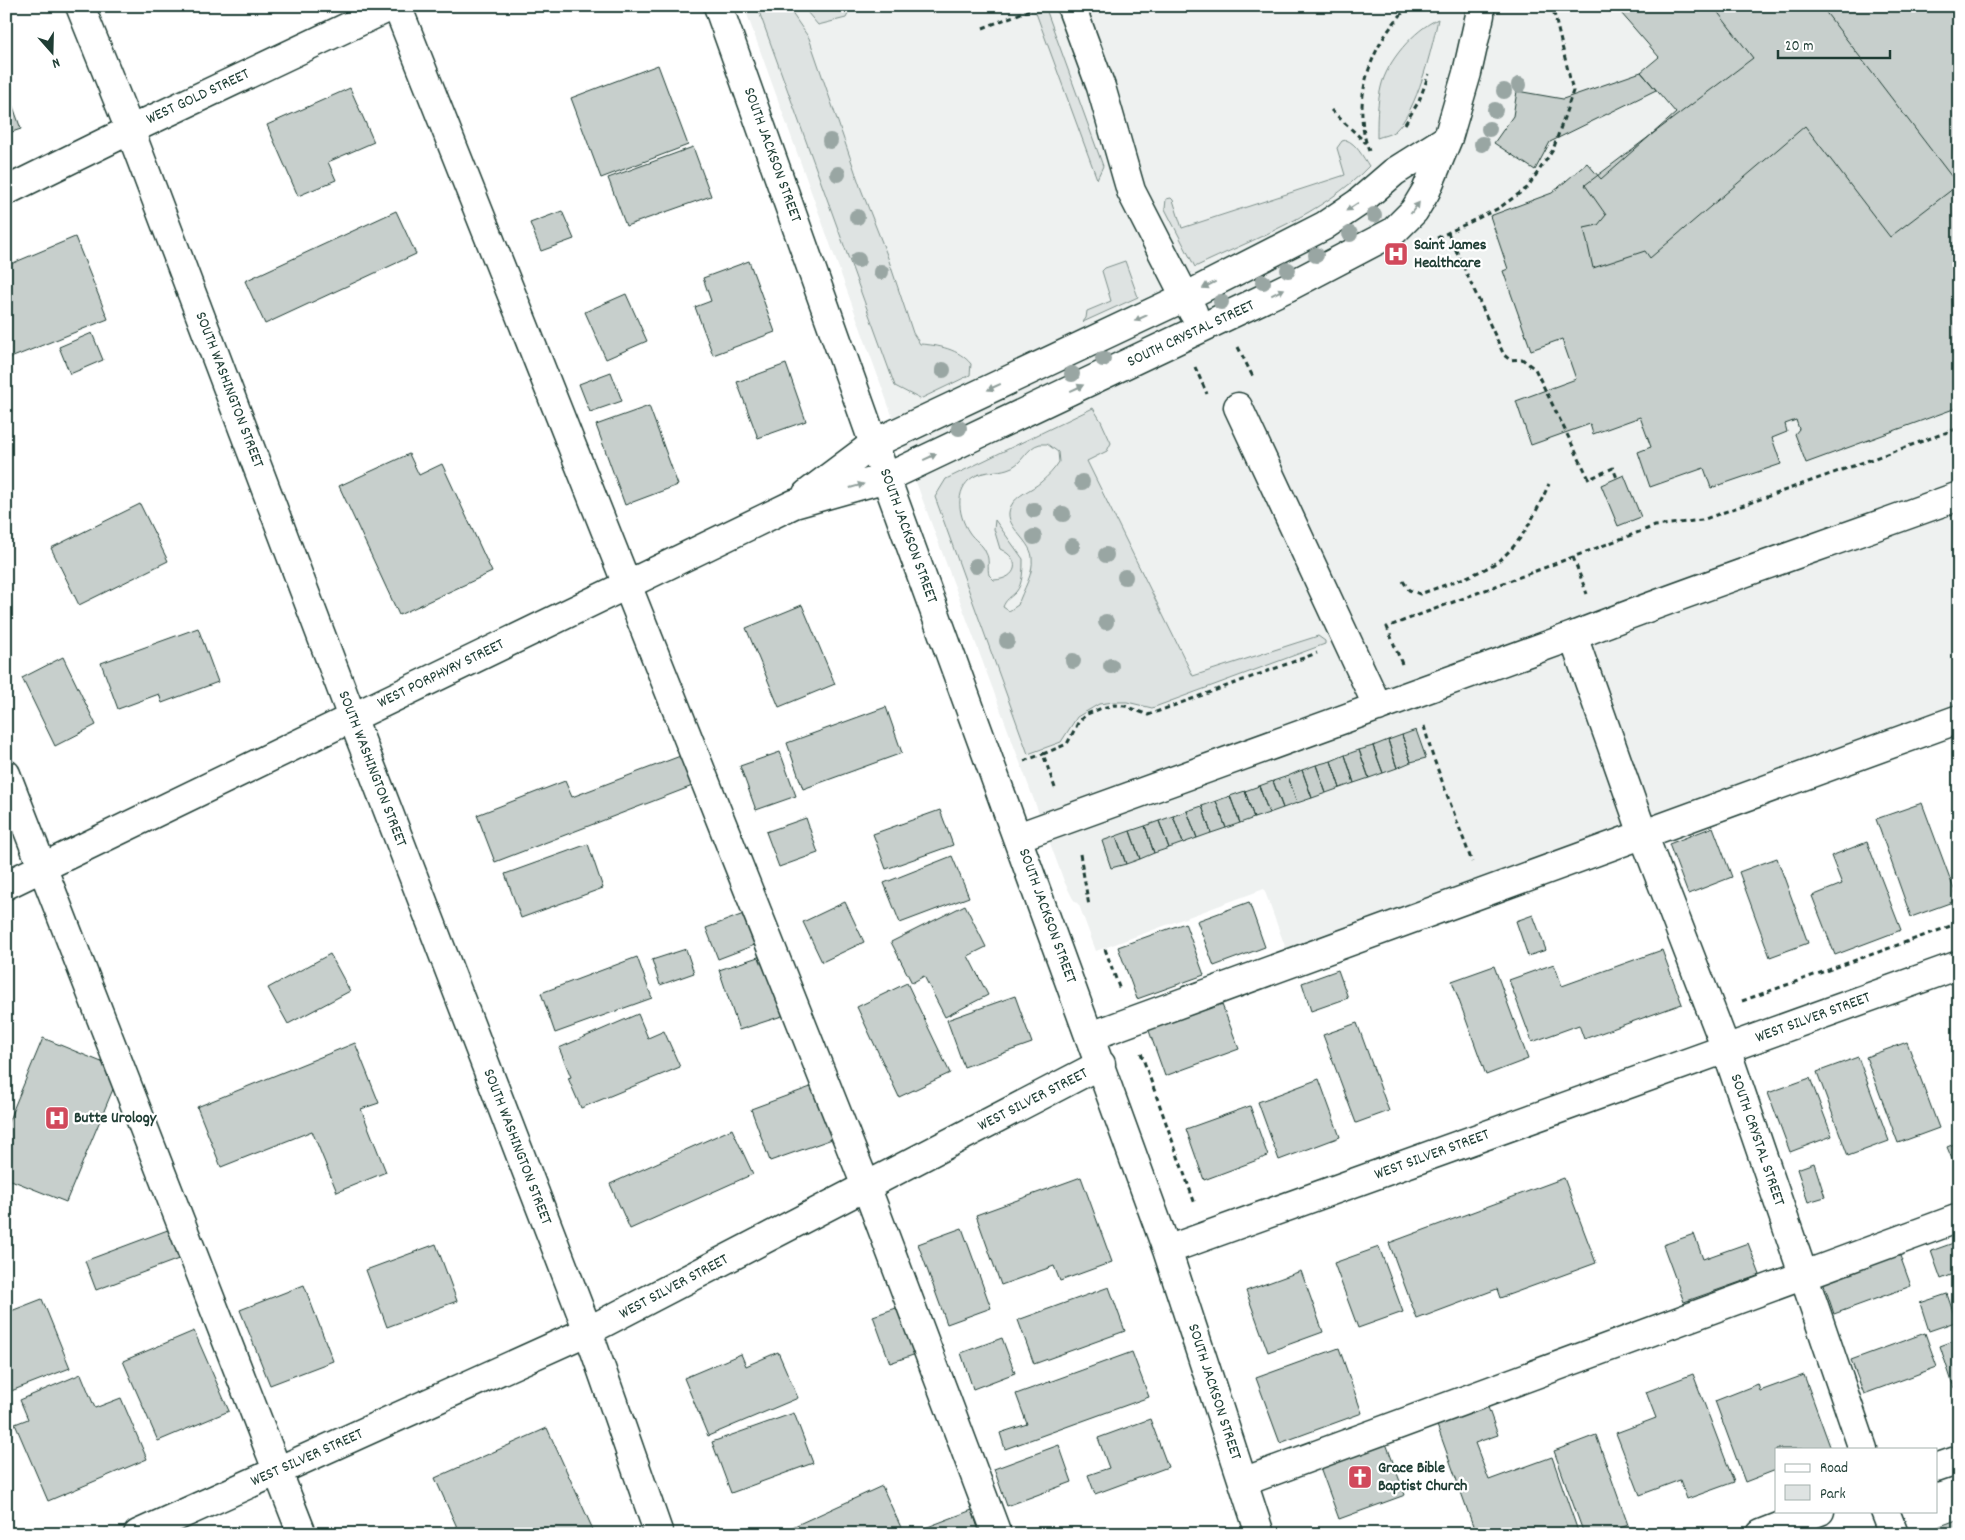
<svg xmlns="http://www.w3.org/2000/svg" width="1965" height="1540" font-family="Dekko,sans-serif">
<rect width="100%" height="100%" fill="#fff"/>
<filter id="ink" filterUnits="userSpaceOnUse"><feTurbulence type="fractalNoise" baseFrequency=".02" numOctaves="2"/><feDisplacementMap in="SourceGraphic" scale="10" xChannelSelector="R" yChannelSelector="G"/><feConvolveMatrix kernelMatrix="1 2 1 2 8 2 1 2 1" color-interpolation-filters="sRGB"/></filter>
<g filter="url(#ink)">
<path fill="#eef1f0" d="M744,6H1959V705L1667,813L1286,949L1264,889L1096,951L1079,905L1073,899L1064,881L923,501Z"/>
<path fill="#dee3e2" stroke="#7e908b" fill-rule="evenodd" d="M757,6H787L809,38L861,189L887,255L913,333L920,344C938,345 959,349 971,364L970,375L920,399L895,386Z
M802,6H846L848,14L846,18L818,25Z
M1046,9L1103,166L1097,179L1036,13Z
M1438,19C1432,48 1417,111 1395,131C1390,135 1382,136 1377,138C1377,121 1377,104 1381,87C1387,61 1414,30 1438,19Z
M1346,140C1356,143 1363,157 1369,166C1322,215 1255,238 1195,267L1165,209L1166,199L1171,198L1173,200L1182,228L1345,175L1337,148L1342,141Z
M1125,261L1138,297L1083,322L1086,318L1087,311L1111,301L1102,271L1105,268Z
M1093,408L1101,421L1111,443L1107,451L1087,461L1193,676L1318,636L1325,641V644L1152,708L1127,702H1114L1099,704L1077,717L1061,742L1028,754L935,497L946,479ZM1040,444H1047L1058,452L1059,462C1054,470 1048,476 1041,482C1032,490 1016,495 1011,506C1001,525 1030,539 1032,557C1034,575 1023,589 1018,605L1009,611L1003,607C1006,599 1010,598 1016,592C1023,584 1023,569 1023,559L995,520L994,529L1000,549C1022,559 1018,579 994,580L989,575C987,568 990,559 986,553C983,544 974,540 969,532C957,514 954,485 977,475C987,471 997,472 1007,469C1023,465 1026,447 1040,444Z"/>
<path fill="#c7cfcc" stroke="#1f3d34" d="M1615,6H1959V407L1806,463L1795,434L1799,429L1796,420L1785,424L1787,432L1772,438L1781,464L1711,488L1704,468L1650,487L1638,452L1651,447L1640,417L1593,434L1590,424L1531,445L1516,401L1576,379L1562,339L1531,350L1503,271L1508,269L1490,216L1552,193L1587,163L1601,179L1676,113L1641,72L1659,57Z
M1713,6H1821L1958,185L1890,237L1805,126L1650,258L1645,251L1593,268L1584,228L1598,225L1606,215L1585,185L1753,58Z
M658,65L688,145L601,178L571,98Z
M1641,72L1656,90L1550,142L1535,170L1494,143L1513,116L1517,91L1563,99Z
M6,87L21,129L6,134Z
M350,88L374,142L328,162L336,180L298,196L267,125Z
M693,147L711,196L626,226L608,178Z
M396,211L416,254L265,324L245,281Z
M562,211L574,239L541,251L530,223Z
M75,237L108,319L8,359L6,355V266Z
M749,261L775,332L713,355L695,307L711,301L703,278Z
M626,294L647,341L606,359L585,312Z
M92,333L103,360L70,374L59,347Z
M786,364L806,421L758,438L737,382Z
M611,372L622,401L590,412L579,384Z
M649,406L678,485L625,505L596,425Z
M409,454L419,475L442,464L492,572L399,615L339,486Z
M1624,475L1641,517L1618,526L1601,485Z
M140,504L168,561L79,605L51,548Z
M802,605L835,684L779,707L746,628Z
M198,628L218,682L162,703L159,694L118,709L101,663Z
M63,657L96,725L55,746L22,678Z
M886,707L902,753L803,789L787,743Z
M1416,730L1426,758L1411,762L1402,735Z
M1402,735L1411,762L1397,768L1388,740Z
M1388,740L1397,768L1383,773L1373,746Z
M1373,746L1383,773L1369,778L1359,750Z
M1359,750L1369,778L1354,783L1345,755Z
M780,752L796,796L756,810L740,766Z
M683,755L695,785L495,862L477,815L565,781L572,797Z
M1345,755L1354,783L1340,788L1331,761Z
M1331,761L1340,788L1326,793L1316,765Z
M1316,765L1326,793L1312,798L1302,770Z
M1302,770L1312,798L1297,803L1288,776Z
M1288,776L1297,803L1283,808L1273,781Z
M1273,781L1283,808L1269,813L1259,786Z
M1259,786L1269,813L1254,818L1245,791Z
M1245,791L1254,818L1240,823L1230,796Z
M1230,796L1240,823L1226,828L1216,801Z
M1216,801L1226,828L1211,833L1202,806Z
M1922,803L1958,900L1911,917L1876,819Z
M1202,806L1211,833L1197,838L1187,811Z
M940,810L953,845L886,869L873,834Z
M1187,811L1197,838L1183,843L1173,816Z
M1173,816L1183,843L1169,848L1159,821Z
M806,818L818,853L779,867L766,832Z
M1159,821L1169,848L1154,853L1145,826Z
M1145,826L1154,853L1140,859L1130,831Z
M1713,827L1732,877L1688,894L1669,844Z
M1130,831L1140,859L1126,864L1116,836Z
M1116,836L1126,864L1111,868L1102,841Z
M1867,842L1901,930L1835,955L1812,896L1842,884L1831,856Z
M588,844L603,888L521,918L505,874Z
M952,856L969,897L900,923L884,883Z
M1777,858L1808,943L1770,957L1739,872Z
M845,902L864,942L822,962L803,922Z
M1249,902L1265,947L1214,966L1197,921Z
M965,905L986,947L968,956L988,995L945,1017L924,976L912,983L891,942Z
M749,912L760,943L718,959L706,928Z
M1533,915L1546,950L1528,956L1516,921Z
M1185,923L1204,975L1137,999L1118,947Z
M686,949L694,973L660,985L652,960Z
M1662,950L1682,1004L1584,1039L1579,1025L1532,1042L1509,980L1554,964L1562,986Z
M330,954L350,991L288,1024L268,988Z
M764,955L785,1015L739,1030L719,970Z
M637,957L652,998L555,1033L541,993Z
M1494,966L1528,1059L1486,1075L1452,981Z
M1338,970L1348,998L1311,1011L1302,983Z
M907,983L950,1073L899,1097L857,1007Z
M1015,996L1032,1043L964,1067L947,1020Z
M1221,1002L1239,1049L1165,1076L1148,1028Z
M638,1014L648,1038L664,1031L680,1067L581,1108L568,1078L571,1077L559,1048Z
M1357,1023L1389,1111L1356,1123L1323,1035Z
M43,1038L121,1070L66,1202L6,1178V1127Z
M1907,1042L1939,1128L1898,1143L1866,1057Z
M355,1043L379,1103L361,1109L386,1172L337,1192L312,1131L221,1167L197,1107Z
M1858,1057L1889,1141L1848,1156L1817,1072Z
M1810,1078L1832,1136L1790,1152L1768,1093Z
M1319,1079L1340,1137L1279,1160L1258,1102Z
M816,1085L835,1138L770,1161L751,1109Z
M1250,1106L1268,1156L1204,1180L1186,1129Z
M732,1129L753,1174L630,1229L610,1184Z
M1959,1142V1176L1947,1147Z
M1814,1163L1825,1197L1808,1202L1797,1169Z
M1081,1177L1112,1262L1060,1281L1054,1266L1001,1285L976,1215Z
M1564,1178L1596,1263L1500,1298L1497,1289L1417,1319L1389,1243Z
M181,1225L192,1254L96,1290L85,1261Z
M962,1228L991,1308L947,1324L918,1244Z
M1694,1234L1703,1259L1748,1243L1760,1275L1684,1302L1663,1245Z
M1959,1241V1272L1941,1279L1931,1251Z
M436,1244L457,1301L387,1327L366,1270Z
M1379,1247L1403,1312L1358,1328L1334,1263Z
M1899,1253L1911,1286L1834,1314L1823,1281Z
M1301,1271L1323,1332L1268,1352L1246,1291Z
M304,1285L333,1361L270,1385L240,1310Z
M1109,1287L1125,1331L1034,1364L1018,1320Z
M1947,1294L1955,1318L1959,1317V1333L1955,1322L1929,1331L1920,1303Z
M42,1299L70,1368L6,1393V1313Z
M902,1306L919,1353L890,1363L873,1316Z
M194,1331L229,1411L158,1441L123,1361Z
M1925,1333L1937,1367L1864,1394L1851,1360Z
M1002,1338L1015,1373L973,1389L961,1353Z
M1959,1339V1387L1954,1388L1940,1346Z
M1339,1348L1362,1413L1280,1443L1256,1378Z
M778,1352L798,1398L708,1436L684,1378L741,1354L746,1366Z
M1132,1352L1149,1397L1005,1449L1000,1433L1027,1424L1016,1394Z
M81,1374L95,1408L121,1398L147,1459L48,1501L15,1424L28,1419L20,1400Z
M1693,1374L1734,1482L1687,1499L1680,1480L1640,1495L1616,1433L1656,1418L1646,1392Z
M1804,1375L1831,1449H1776V1470L1745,1482L1715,1401L1758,1384L1760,1391Z
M1485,1399L1498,1435L1475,1443L1489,1480L1552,1457L1579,1534H1476L1434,1417Z
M794,1413L813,1463L731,1493L712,1442Z
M1150,1419L1168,1467L1095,1494L1088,1475L1109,1468L1098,1438Z
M547,1428L595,1534H460L435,1478Z
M1383,1435L1405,1495L1339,1519L1317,1459Z
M1596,1435L1628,1525L1605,1534H1584L1554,1451Z
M1059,1445L1072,1482L1007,1506L994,1469Z
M882,1486L904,1534H777Z
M972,1510L980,1534H927L925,1528Z
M1959,1519V1534H1919Z"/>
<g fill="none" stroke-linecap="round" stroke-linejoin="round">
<defs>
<path id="minor" d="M80,6L130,130L352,717L588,1331L659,1534
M397,6L866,1186L997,1534
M718,6L886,478L1167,1250L1260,1534
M1071,6L1101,87L1131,191L1193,312
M6,191L130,130L392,6
M1238,407L1378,707
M807,494L875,443L1185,297L1324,226L1358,203L1394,172L1448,138
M1573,636L1643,834L1726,1049L1863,1449
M6,774L302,1534
M1018,837L1573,636C1701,586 1831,543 1959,496
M6,885L794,504L886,478L1288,287L1393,232L1414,211L1426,191L1448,138L1467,73L1480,15V6
M1091,1036L1959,719
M1167,1250L1959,965
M1936,1468L1959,1460
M1243,1482L1959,1218
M1885,1511L1894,1534
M138,1534L588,1331L1101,1064
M1761,1534L1820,1511"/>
</defs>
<use href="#minor" stroke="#1f3d34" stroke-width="31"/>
<path stroke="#1f3d34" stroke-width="3" stroke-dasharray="5 4" stroke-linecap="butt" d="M983,28L1039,6
M1331,110L1366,143
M1405,124L1419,101L1429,74
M1369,151C1350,101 1371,41 1410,6
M1448,233L1504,355L1510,360L1522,359L1535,369L1589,479L1613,468L1617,478
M1437,238L1499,208L1527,188L1553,150L1573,91L1554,13L1544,6
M1238,347L1253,377
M1195,367L1207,394
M1573,557L1587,594
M1403,581L1409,590L1420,594C1442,586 1464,579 1485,569C1519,552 1534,516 1549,484
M1402,664L1387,627L1655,526L1702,520L1959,428
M1424,726L1432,754L1472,862
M1024,761L1043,754
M1055,788L1043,754L1067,744L1079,721L1087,714L1102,708L1114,705L1125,706L1148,715L1317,653
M1080,854L1089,906
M1105,949L1120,990
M1742,1001L1959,923
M1141,1053L1195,1204"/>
<use href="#minor" stroke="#fff" stroke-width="28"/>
</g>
<g fill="#99a6a3">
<circle cx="1519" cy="85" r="8"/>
<circle cx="1504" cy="91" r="8"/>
<circle cx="1495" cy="110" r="8"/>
<circle cx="1489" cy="129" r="8"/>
<circle cx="830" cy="141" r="8"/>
<circle cx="1482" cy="144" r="8"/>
<circle cx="838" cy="174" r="8"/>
<circle cx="1374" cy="215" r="8"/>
<circle cx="857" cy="217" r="8"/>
<circle cx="1350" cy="234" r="8"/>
<circle cx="1316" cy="255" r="8"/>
<circle cx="858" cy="260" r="8"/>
<circle cx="1288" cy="270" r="8"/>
<circle cx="881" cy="272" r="8"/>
<circle cx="1263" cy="282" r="8"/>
<circle cx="1221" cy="302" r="8"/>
<circle cx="1103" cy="359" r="8"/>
<circle cx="943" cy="370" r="8"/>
<circle cx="1072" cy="374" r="8"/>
<circle cx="959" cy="428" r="8"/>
<circle cx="1082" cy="482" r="8"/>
<circle cx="1034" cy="510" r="8"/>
<circle cx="1063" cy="514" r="8"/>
<circle cx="1034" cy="537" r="8"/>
<circle cx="1072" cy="546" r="8"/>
<circle cx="1106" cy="555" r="8"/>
<circle cx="976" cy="566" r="8"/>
<circle cx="1125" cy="577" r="8"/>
<circle cx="1106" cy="622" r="8"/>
<circle cx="1007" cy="641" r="8"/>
<circle cx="1073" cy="661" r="8"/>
<circle cx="1111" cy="666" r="8"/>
</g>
<defs><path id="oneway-solid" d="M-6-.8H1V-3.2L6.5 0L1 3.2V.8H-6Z" transform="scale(1.25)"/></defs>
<g fill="#8f9e9a">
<use href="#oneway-solid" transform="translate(1352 207) rotate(146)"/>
<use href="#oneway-solid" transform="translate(1415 208) rotate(-53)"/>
<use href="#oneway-solid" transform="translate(1209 285) rotate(153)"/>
<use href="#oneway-solid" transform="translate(1278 292) rotate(-26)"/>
<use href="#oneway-solid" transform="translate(1141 318) rotate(155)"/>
<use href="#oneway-solid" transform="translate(994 387) rotate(155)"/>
<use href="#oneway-solid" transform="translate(1077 388) rotate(-25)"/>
<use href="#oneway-solid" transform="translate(930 457) rotate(-25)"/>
<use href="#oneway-solid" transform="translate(857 486) rotate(-16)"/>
</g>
</g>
<defs>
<symbol id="hospital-square" viewBox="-11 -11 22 22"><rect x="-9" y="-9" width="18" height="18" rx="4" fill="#d1495b" stroke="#fff"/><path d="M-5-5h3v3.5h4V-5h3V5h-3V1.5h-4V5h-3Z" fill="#fff"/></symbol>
<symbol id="church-square" viewBox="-11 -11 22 22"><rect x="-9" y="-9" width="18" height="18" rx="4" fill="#d1495b" stroke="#fff"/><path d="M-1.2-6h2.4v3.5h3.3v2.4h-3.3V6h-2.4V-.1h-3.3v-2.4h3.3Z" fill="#fff"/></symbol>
</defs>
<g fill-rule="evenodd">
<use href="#hospital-square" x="1382" y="240" width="28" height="28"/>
<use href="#hospital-square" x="43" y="1104" width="28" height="28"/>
<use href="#church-square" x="1346" y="1463" width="28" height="28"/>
</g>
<g text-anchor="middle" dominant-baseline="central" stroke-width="4.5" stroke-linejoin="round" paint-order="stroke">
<g font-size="16" fill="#1f3d34" stroke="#fff">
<text transform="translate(198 97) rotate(-25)">WEST GOLD STREET</text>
<text transform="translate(772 155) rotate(70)">SOUTH JACKSON STREET</text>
<text transform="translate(1191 334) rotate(-25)">SOUTH CRYSTAL STREET</text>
<text transform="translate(229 390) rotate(69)">SOUTH WASHINGTON STREET</text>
<text transform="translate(908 536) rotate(70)">SOUTH JACKSON STREET</text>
<text transform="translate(441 674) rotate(-26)">WEST PORPHYRY STREET</text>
<text transform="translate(372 769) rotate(69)">SOUTH WASHINGTON STREET</text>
<text transform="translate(1047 916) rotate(70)">SOUTH JACKSON STREET</text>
<text transform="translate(1813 1018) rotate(-20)">WEST SILVER STREET</text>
<text transform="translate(1033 1100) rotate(-27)">WEST SILVER STREET</text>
<text transform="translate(1757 1140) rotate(71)">SOUTH CRYSTAL STREET</text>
<text transform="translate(517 1147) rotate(69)">SOUTH WASHINGTON STREET</text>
<text transform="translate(1432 1155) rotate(-20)">WEST SILVER STREET</text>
<text transform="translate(674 1287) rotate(-28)">WEST SILVER STREET</text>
<text transform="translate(1214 1392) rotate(72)">SOUTH JACKSON STREET</text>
<text transform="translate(307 1458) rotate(-24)">WEST SILVER STREET</text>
</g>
<g font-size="16" font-weight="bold" fill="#1f3d34" stroke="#fff" text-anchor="start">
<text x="1414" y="245">Saint James<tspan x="1414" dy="18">Healthcare</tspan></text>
<text x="74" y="1118">Butte Urology</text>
<text x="1378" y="1468">Grace Bible<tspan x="1378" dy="18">Baptist Church</tspan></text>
</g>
</g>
<rect width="1965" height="1540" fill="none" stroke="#fff" stroke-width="25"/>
<rect x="12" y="12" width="1940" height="1515" fill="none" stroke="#1f3d34" stroke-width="2" filter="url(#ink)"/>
<rect x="1775" y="1448" width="162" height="65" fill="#ffffff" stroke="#a5b1ae"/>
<rect x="1785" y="1464" width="25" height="8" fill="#ffffff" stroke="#a5b1ae"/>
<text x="1820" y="1472" font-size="15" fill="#1f3d34">Road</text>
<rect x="1785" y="1485" width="25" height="15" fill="#dee3e2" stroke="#a5b1ae"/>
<text x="1820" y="1498" font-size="15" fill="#1f3d34">Park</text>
<g transform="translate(52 52) rotate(160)" stroke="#ffffff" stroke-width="4" paint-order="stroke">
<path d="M0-4L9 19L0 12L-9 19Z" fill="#1f3d34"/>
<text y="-8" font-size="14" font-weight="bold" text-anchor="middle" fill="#1f3d34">N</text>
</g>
<path d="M1778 50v8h112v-8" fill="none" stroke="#1f3d34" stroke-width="2.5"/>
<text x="1785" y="50" font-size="15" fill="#1f3d34" stroke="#ffffff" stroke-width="4" paint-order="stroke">20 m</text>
</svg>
